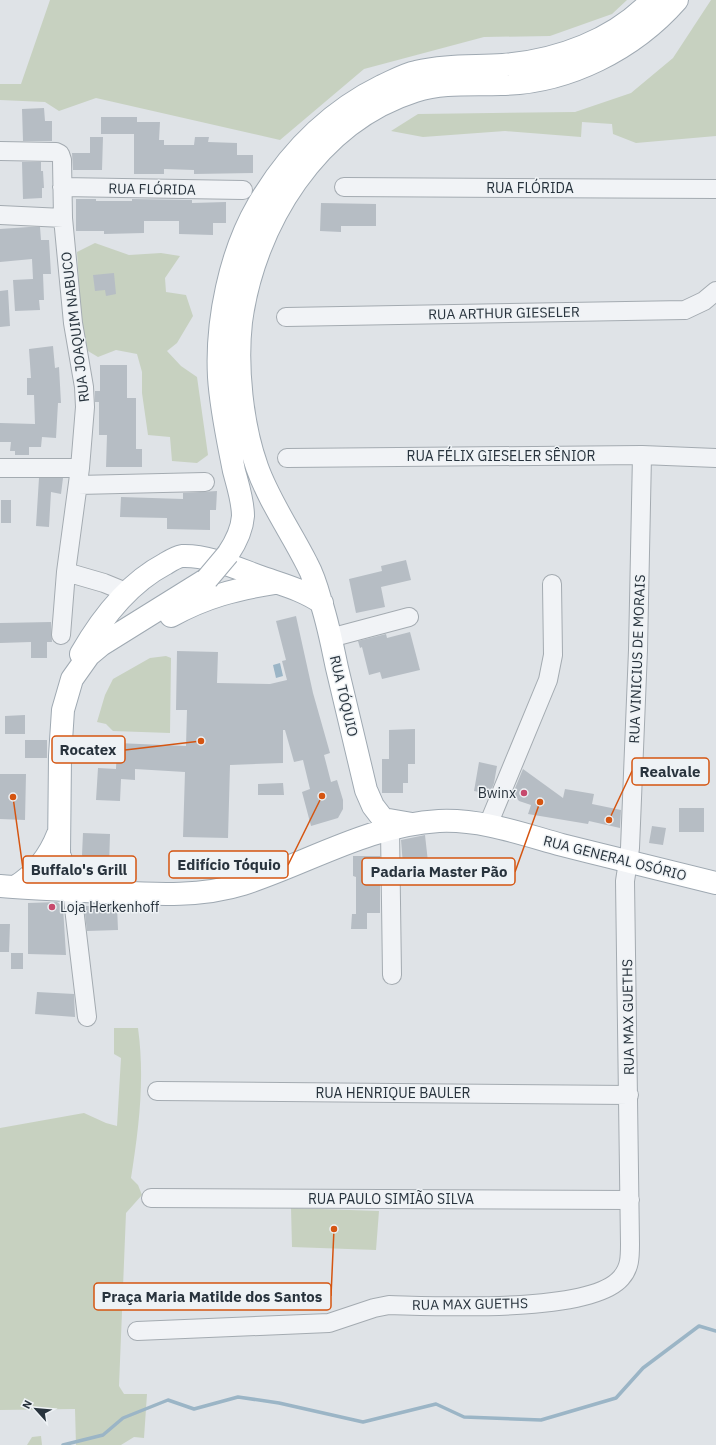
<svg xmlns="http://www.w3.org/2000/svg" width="716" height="1445" font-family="'IBM Plex Sans',sans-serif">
<rect width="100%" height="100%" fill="#dfe3e7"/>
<path fill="#c7d1c0" d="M50,0H627L612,14L550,36L484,37L364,69L280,140L96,98L59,111L45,102L0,100V84H21Z
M711,0H716V136L636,143L613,134L612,124L582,122L581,137L505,131L423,137L391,131L418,114L575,112L631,93L673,58Z
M95,243L129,255L161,253L180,256L165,278L166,292L186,295L193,316L177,343L167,351L181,366L197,377L208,455L197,463L172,461L170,437L148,435L142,393V372L137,354L116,350L98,357L83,348L77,252Z
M166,656L171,658L170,733L113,731L106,724L97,722L105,695L113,679L150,658Z
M114,1028H138C145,1079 139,1127 131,1178L138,1185L142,1195L126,1213L119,1386L124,1394H147L144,1438L134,1437L121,1445H76L75,1409L0,1410V1128L84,1113L106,1123L117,1126L121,1058L114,1054Z
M291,1208L379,1211L376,1250L292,1247Z
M41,1436L42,1445H27L32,1437Z"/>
<path fill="#9bb5c6" d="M280,663L283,676L276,678L273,665Z"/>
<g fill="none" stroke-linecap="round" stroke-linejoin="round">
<path stroke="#9bb5c6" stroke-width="3.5" d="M63,1445L103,1435L123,1418L168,1400L194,1409L238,1397L279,1403L363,1422L436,1404L464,1417L541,1420L616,1398L643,1368L699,1326L716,1331"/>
</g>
<path fill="#b6bdc4" d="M44,108L45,121H52V141H23L22,109Z
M101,117H137V122H160L159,140H164V145H194L195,137H209L208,142L237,143V155H253V173L194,174V170L164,169V174H134V134H101Z
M90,137H103L102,170H73L72,153H90Z
M22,162H41V171H43L44,188H42V198L23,199Z
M76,199H96V201H132V199L192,200V203L226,202V223H213V235L179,234V221H144V233L104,234V231H76Z
M321,203L376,204V226H341V232L320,231Z
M29,227H40L41,240H49L51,274H43L44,300H39L40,310L15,311L13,280L33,279L32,259L0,262V229Z
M114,273L116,294L106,296L105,290L95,291L93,275Z
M8,290L10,326L0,327V291Z
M53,346L55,368L59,367L61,403H58L56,438L42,437L41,447H29V455H15V451H10L11,442H0V423L35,424L34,395H27V378H31L29,349Z
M100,365H127V398H136V449H142V467H106L107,435H99V402H95V391H100Z
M39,478H63L61,494L51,492L49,527L36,526Z
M217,491L216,510H210V530L167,529V518L120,517L121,497L183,499V493Z
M1,500H11V523H1Z
M406,560L411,580L381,587L385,607L356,613L349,579L382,571L381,566Z
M296,616L313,693L330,753L324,755L331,782L337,780L343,800V809L338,818L311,826L302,792L310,789L303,760L294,762L285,730H283V763L230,765L228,838L183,837L185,772L135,769V780L121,779L120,801L96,800L98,768L116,769L117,743L186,746L187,710H176L177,651L218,652L217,683L270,684L287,680L282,661L286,660L276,621Z
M51,622L52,642H47V658H31V642L0,643V623Z
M410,632L420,670L382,679L380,672L369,675L362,647L360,648L358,641L386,634L387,638Z
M25,715V734H5V716Z
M415,729V764H408V783H403V793H382V759H389V730Z
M25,740H47V758H25Z
M479,762L497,766L494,783L490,794L474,791Z
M523,769L563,798L565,789L594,794L592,804L621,810L620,828L589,821L588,824L528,814L531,805L519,801L513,793Z
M0,774H26L25,820L0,819Z
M283,783L284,795H258V784Z
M679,808H704V832H679Z
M652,826L666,828L663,845L649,843Z
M83,833L110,834L109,867L95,866L87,862L82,855Z
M425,835L428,862L403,865L401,840Z
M353,856H380V913H367V929H351L352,914H356V877L353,876Z
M57,902L63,907L66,955L28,954V903Z
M84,906H117L118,930L87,931Z
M0,924H10L9,952H0Z
M11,953H23V969H11Z
M37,992L74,994L75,1017L35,1014Z"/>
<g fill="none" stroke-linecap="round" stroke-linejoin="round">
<defs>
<path id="minor" d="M0,151L56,152L60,154L62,160L63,218L73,323L84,387L85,407L80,468L66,572L61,635
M62,187L243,190
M344,187L716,189
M0,215L63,218
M286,317L685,310L704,301L716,291
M287,458L642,455L716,458
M0,468H80
M78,485L205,482
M66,572L104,583L126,592
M330,638L409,617
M488,825L548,680L553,655L552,584
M390,830L392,975
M72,891L87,1017
M157,1091L629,1095
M151,1198L630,1200
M137,1331L329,1323L374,1308L389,1305C437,1306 590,1314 621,1278C630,1268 630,1257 630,1244L625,881L630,848L638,650L642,455"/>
<path id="major" d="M228,554C236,542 242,530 243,516C243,501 238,486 234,471C228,440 221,409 219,377C216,321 230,253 258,205C288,154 329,112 382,86C393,81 405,74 416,72C445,65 474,67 503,65C557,61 615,40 652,0
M171,616C205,597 236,589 275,583
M81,654C101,619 129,583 165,564C170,561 176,557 182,556C207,555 234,567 258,576C280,584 302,589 322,603
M412,824L383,819L373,806L366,790C356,749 347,709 337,668C332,645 328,622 320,599C317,588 313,575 307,564C291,532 269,501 257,467C242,425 236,367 241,322C254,224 317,122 415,91C444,82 471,85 501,84C568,83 634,49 677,0
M0,886C34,889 69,890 103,892C149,894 198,898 243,884C308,863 369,825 439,821C481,819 522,834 562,845C613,858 664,870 716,883
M15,887C36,874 49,857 58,834
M72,891L59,854L60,756L63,710L72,679L89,655L101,645L207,579"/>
</defs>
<use href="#minor" stroke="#a4abb1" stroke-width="20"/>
<use href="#major" stroke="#9fa9b2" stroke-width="24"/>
<use href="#minor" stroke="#f1f3f6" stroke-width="18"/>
<use href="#major" stroke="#fff" stroke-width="22"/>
<defs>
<path id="major-bridge" d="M207,579L228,554"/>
</defs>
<use href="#major-bridge" stroke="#9fa9b2" stroke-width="24" stroke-linecap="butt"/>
<use href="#major-bridge" stroke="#fff" stroke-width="22"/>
</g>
<g fill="#c7496d" stroke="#eef2f5" stroke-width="1.5">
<circle cx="524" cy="793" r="4"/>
<circle cx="52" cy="907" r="4"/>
</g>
<g text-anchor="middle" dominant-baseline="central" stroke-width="3" stroke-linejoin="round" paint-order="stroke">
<g font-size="14" fill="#28333d" stroke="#eef2f5">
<text x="530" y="188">RUA FLÓRIDA</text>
<text transform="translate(152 189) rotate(1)">RUA FLÓRIDA</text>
<text transform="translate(504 313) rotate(-1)">RUA ARTHUR GIESELER</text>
<text transform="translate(75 327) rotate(-97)">RUA JOAQUIM NABUCO</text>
<text x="501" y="456">RUA FÉLIX GIESELER SÊNIOR</text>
<text transform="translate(637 659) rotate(-88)">RUA VINICIUS DE MORAIS</text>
<text transform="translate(344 696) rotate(77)">RUA TÓQUIO</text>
<text transform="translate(615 858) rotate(14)">RUA GENERAL OSÓRIO</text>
<text transform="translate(628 1017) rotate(-91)">RUA MAX GUETHS</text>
<text x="393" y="1093">RUA HENRIQUE BAULER</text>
<text x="391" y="1199">RUA PAULO SIMIÃO SILVA</text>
<text transform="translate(470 1304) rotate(-1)">RUA MAX GUETHS</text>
</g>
<g font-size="14" fill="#28333d" stroke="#eef2f5" text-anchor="end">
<text x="516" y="793">Bwinx</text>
<text x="60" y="907" text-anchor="start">Loja Herkenhoff</text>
</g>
</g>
<path fill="none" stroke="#d55511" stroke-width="1.5" d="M201 741L125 750M609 820L632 771M322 796L288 865M13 797L23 869M540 802L515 872M334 1229L331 1296"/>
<g fill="#d55511" stroke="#eef2f5" stroke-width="1.5">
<circle cx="201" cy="741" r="4"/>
<circle cx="609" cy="820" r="4"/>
<circle cx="322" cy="796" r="4"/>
<circle cx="13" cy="797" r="4"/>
<circle cx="540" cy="802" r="4"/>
<circle cx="334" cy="1229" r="4"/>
</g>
<g fill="#eef2f5" stroke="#d55511" stroke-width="1.5">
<rect x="52" y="736" width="73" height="27" rx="4"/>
<rect x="632" y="758" width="77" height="27" rx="4"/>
<rect x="169" y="851" width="119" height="27" rx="4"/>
<rect x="23" y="856" width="113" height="27" rx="4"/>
<rect x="362" y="858" width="153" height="27" rx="4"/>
<rect x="94" y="1283" width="237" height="27" rx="4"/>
</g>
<g font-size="15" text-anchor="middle" font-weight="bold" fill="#28333d">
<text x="88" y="755">Rocatex</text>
<text x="670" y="777">Realvale</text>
<text x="229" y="870">Edifício Tóquio</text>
<text x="79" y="875">Buffalo's Grill</text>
<text x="439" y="877">Padaria Master Pão</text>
<text x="212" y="1302">Praça Maria Matilde dos Santos</text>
</g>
<g transform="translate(36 1409) rotate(297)" stroke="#eef2f5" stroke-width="3" paint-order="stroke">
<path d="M0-3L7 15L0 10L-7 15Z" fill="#28333d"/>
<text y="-6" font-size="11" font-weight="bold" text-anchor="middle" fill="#28333d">N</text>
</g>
</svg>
